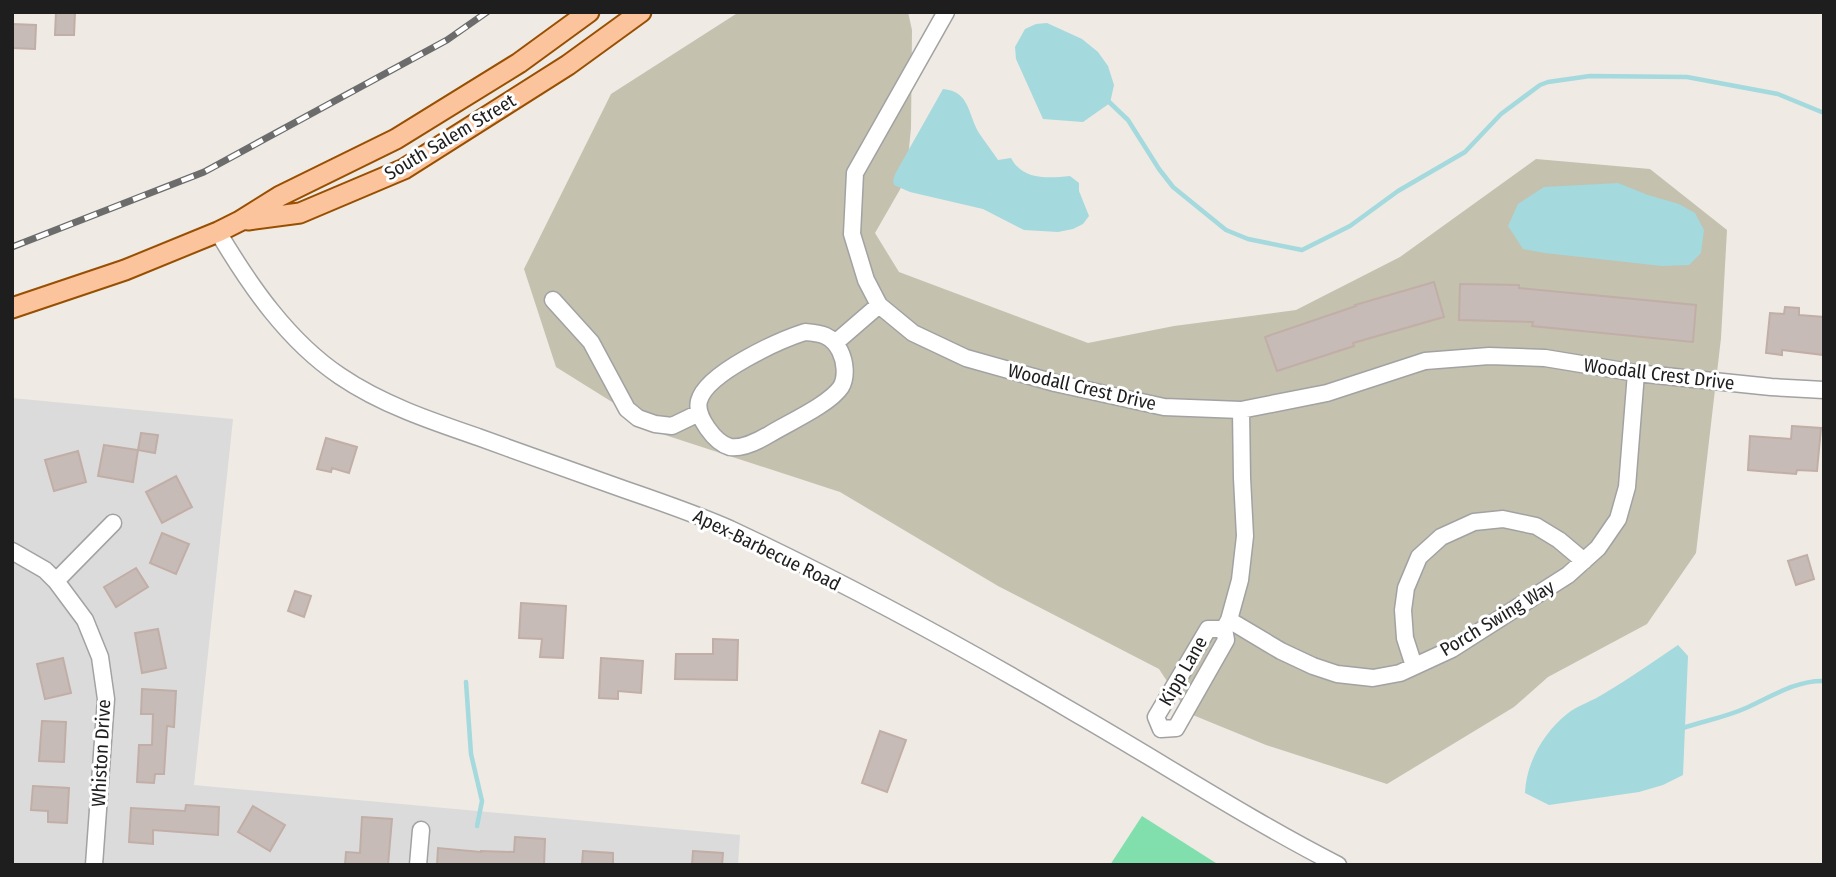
<svg xmlns="http://www.w3.org/2000/svg" width="1836" height="877" font-family="'Fira Sans Condensed',sans-serif">
<rect width="100%" height="100%" fill="#efeae4"/>
<path fill="#dcdbdb" d="M12,398L233,419L194,785L740,835L738,865H12Z"/>
<path fill="#c4c1af" d="M739,12H908L912,30L911,128L906,179L875,233L899,272L1088,343L1174,326L1296,310L1400,257L1536,159L1650,169L1727,230L1721,338L1696,553L1647,624L1548,677L1514,707L1387,784L1266,745L1188,713L1159,669L998,586L840,492L665,435L556,367L524,269L611,94Z"/>
<path fill="#81dfad" d="M1142,816L1219,865H1110Z"/>
<path fill="#a4d9dd" d="M1047,23L1082,39L1098,52L1108,66L1114,85L1110,103L1083,122L1043,119L1016,59L1015,47L1025,29L1036,24Z
M943,89C970,91 968,115 979,133C985,142 992,151 998,160L1011,158C1023,181 1049,178 1070,176L1079,183V191L1089,216L1083,224L1073,229L1058,232L1024,230L983,209L910,192L894,185L893,181L895,174Z
M1618,183L1648,195L1679,204L1695,213L1704,230L1701,253L1689,265L1662,266L1545,253L1523,249L1508,226L1518,204L1544,187Z
M1678,645L1688,656L1683,775L1663,785L1639,792L1549,805L1525,793C1526,763 1544,732 1567,714C1578,705 1593,701 1605,693C1630,678 1654,661 1678,645Z"/>
<g fill="none" stroke-linecap="round" stroke-linejoin="round">
<path stroke="#a4d9dd" stroke-width="4.5" d="M1107,100L1128,120L1159,169L1173,187L1226,230L1248,239L1302,250L1350,226L1398,191L1465,152L1501,114L1540,85L1548,82L1590,76L1687,77L1778,94L1824,113
M466,682L471,754L482,801L477,826
M1683,728C1704,721 1726,717 1746,708C1771,697 1796,680 1824,681"/>
</g>
<path fill="#c7bbb7" stroke="#c1aea6" stroke-width="2" d="M56,12H75L74,35H55Z
M12,24L36,25L35,49L12,48Z
M1434,282L1444,317L1353,343L1354,346L1277,371L1265,337L1356,306L1355,305Z
M1460,284L1519,285V288L1696,305L1693,342L1532,326L1533,322L1459,320Z
M1785,307L1799,308V315L1824,317V355L1782,350V355L1766,353L1770,313L1784,314Z
M1792,426L1821,428L1817,471L1797,470L1796,474L1748,470L1750,436L1791,439Z
M141,433L158,435L155,453L138,450Z
M326,438L357,447L349,473L332,468L331,472L317,469Z
M104,445L138,450L133,482L98,476Z
M78,451L86,482L54,491L45,460Z
M176,476L192,507L162,523L146,492Z
M162,533L189,544L176,574L150,563Z
M1807,555L1814,579L1796,585L1788,561Z
M136,568L148,587L116,607L104,587Z
M295,591L311,596L304,617L288,611Z
M521,603L566,606L563,658L540,657L542,639L519,638Z
M158,629L166,668L142,673L135,633Z
M713,639L738,640L737,680L675,679L676,654H713Z
M63,658L71,693L45,699L37,664Z
M601,658L643,661L641,693L618,691V699L599,698Z
M142,689L176,691L174,727L167,726L164,774H155L154,783L137,782L139,745H152L153,714H141Z
M42,721L66,722L64,762L39,761Z
M880,731L906,740L887,792L862,783Z
M33,786L69,788L67,823L48,822V811L31,810Z
M186,805L219,807L218,835L153,830V844L129,842L131,808L185,811Z
M253,806L285,825L270,851L238,832Z
M362,817L392,819L388,865H345L346,852L360,853Z
M515,837L545,839L544,865H437L438,848L481,852V851L514,852Z
M583,851L613,853V865H582Z
M693,851L723,853L722,865H692Z"/>
<g fill="none" stroke-linecap="round" stroke-linejoin="round">
<defs>
<path id="minor" d="M946,12L855,173L852,234L866,280L879,305L913,333L966,358L1055,383L1164,407L1241,410L1327,393L1425,361L1489,356L1545,358L1636,373L1771,387L1824,390
M218,232C250,286 288,341 340,376C381,404 431,421 478,437C527,455 576,472 626,490C661,502 696,514 730,529C847,584 965,648 1077,714C1164,764 1248,819 1338,865
M553,300L591,342L627,409L638,418L655,424L672,426L699,413
M805,332C821,333 832,335 840,351C845,361 847,377 841,387C830,404 788,423 770,434C760,440 742,449 730,447C715,443 695,416 699,401C706,373 780,340 805,332Z
M835,343L879,305
M12,551L45,570L56,581L85,620L100,657L106,699L94,865
M56,581L113,523
M1229,620L1240,580L1245,536L1242,478L1241,410
M1224,629L1229,620L1281,651L1313,666L1337,674L1373,678L1400,673L1452,649L1568,575L1598,548L1618,519L1627,487L1636,373
M1414,666L1405,638L1403,610L1406,588L1419,557L1441,537L1474,522L1503,519L1536,526L1559,540L1584,561
M1161,729L1156,717L1208,629H1224
M1161,729L1176,728L1226,640L1224,629
M418,865L421,830"/>
<path id="major" d="M248,220L300,213L404,169L568,65L641,12
M12,308L125,270L218,232L240,221L280,196L396,139L519,63L589,12"/>
</defs>
<use href="#minor" stroke="#a2a2a2" stroke-width="19"/>
<use href="#major" stroke="#984f00" stroke-width="23"/>
<use href="#minor" stroke="#fff" stroke-width="16"/>
<use href="#major" stroke="#fcc49c" stroke-width="19"/>
<defs>
<path id="rail" d="M12,247L204,172L447,40L487,12"/>
</defs>
<use href="#rail" stroke="#6c6c6c" stroke-width="7"/>
<use href="#rail" stroke="#fff" stroke-width="4.5" stroke-dasharray="13" stroke-linecap="butt"/>
</g>
<g text-anchor="middle" dominant-baseline="central" stroke-width="6" stroke-linejoin="round" paint-order="stroke">
<g font-size="19" fill="#1e1e1e" stroke="#fff">
<text transform="translate(450 137) rotate(-31)">South Salem Street</text>
<text transform="translate(1659 374) rotate(7)">Woodall Crest Drive</text>
<text transform="translate(1082 387) rotate(13)">Woodall Crest Drive</text>
<text transform="translate(767 550) rotate(26)">Apex-Barbecue Road</text>
<text transform="translate(1497 618) rotate(-31)">Porch Swing Way</text>
<text transform="translate(1183 671) rotate(-60)">Kipp Lane</text>
<text transform="translate(101 753) rotate(-87)">Whiston Drive</text>
</g>
</g>
<rect width="1836" height="877" fill="none" stroke="#1e1e1e" stroke-width="28"/>
</svg>
